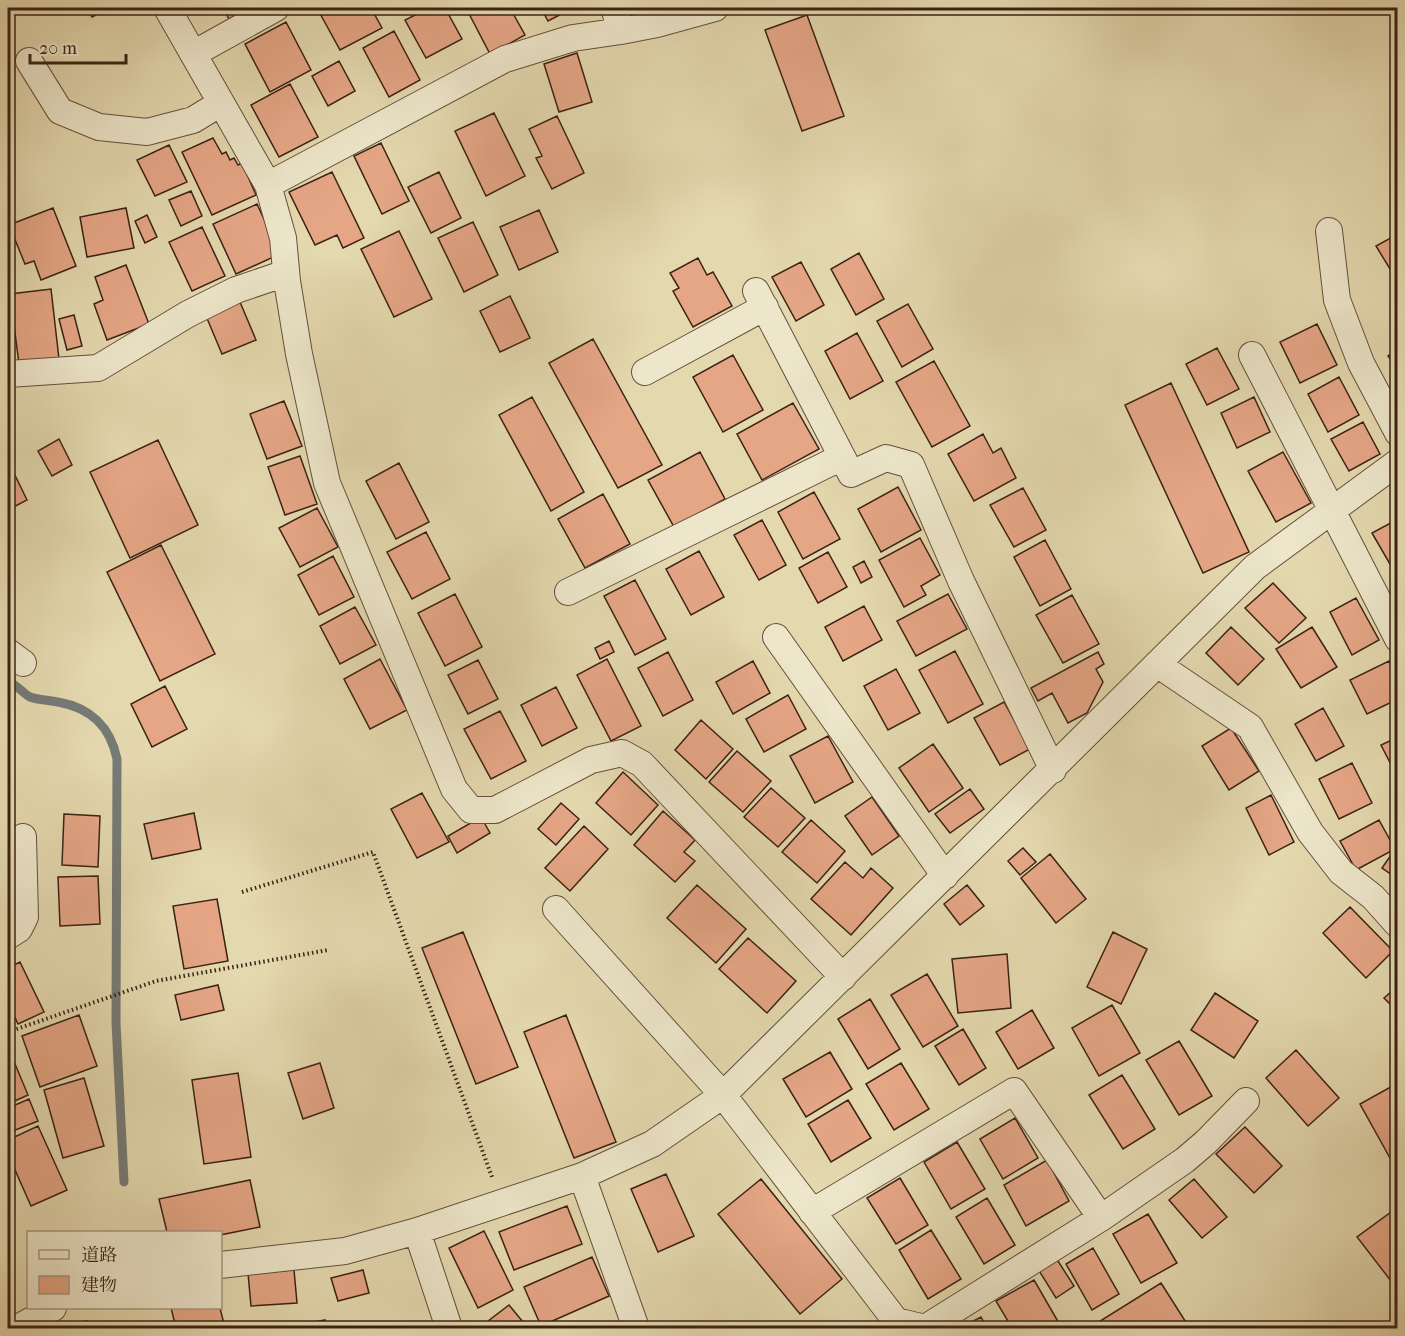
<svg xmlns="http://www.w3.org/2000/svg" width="1405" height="1336" font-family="'IM FELL French Canon','Noto Serif JP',serif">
<rect width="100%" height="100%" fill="#e4d8ae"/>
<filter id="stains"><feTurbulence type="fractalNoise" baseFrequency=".00333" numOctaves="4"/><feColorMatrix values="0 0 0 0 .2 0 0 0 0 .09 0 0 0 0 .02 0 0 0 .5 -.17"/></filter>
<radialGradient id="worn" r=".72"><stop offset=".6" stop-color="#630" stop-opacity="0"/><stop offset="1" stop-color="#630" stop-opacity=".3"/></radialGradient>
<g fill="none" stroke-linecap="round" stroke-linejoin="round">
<path stroke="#757b76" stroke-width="9" d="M8,681C17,685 25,695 30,697C38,700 49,700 58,702C91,708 110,726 117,759L116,1023L124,1182"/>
</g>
<path fill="#e5a686" stroke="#3b2215" stroke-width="1.5" d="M87,8H109L92,17Z
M223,8H250L229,19Z
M317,8H371L382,28L340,50Z
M429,8H445L462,39L426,58L405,20Z
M466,8H510L525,35L490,54Z
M541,8H573L548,21Z
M807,15L844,116L802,131L765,30Z
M286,22L311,70L270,92L245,44Z
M394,31L420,80L389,97L363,48Z
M577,53L592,102L559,112L544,64Z
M339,61L355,91L328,106L312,76Z
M290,84L318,137L279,157L251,105Z
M494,113L525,176L486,196L455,131Z
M557,116L584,173L552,189L536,158L542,156L529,129Z
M213,138L222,154L226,152L230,160L234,158L238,165L242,163L256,195L212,215L182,152Z
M381,143L409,201L382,214L354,156Z
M169,145L187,182L155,196L137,160Z
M332,172L364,238L343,248L337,235L315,245L289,192Z
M439,172L461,218L431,233L408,187Z
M191,191L202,216L181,226L169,200Z
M257,204L280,254L236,274L213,224Z
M53,208L76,266L41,280L34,261L25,264L9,225Z
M126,208L134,248L87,257L80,217Z
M539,210L558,252L519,270L500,227Z
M147,215L157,237L145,243L135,221Z
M473,222L498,275L464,292L438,238Z
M202,227L225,276L192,291L169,242Z
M399,231L432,299L394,317L361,249Z
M1398,234V282L1376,246Z
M859,253L884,299L856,315L831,269Z
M698,258L707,275L713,272L732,306L693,327L673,291L679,288L670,273Z
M801,262L824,305L796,321L772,277Z
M126,265L149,324L107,340L94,304L103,300L95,277Z
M51,289L59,359L19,364L10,294Z
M510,296L530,338L500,352L480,311Z
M240,302L256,340L222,354L206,316Z
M908,304L933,349L902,367L877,321Z
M74,315L82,346L67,350L59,319Z
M1317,324L1337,365L1300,383L1280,342Z
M857,333L883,381L850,399L825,351Z
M593,339L662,465L618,488L549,363Z
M1217,348L1239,389L1207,405L1186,364Z
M1398,349V370L1388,356Z
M733,355L763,410L723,432L693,377Z
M934,361L970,426L932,447L896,382Z
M1339,377L1359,415L1328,432L1308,394Z
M1171,383L1249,552L1203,573L1125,405Z
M532,397L584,492L551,511L499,415Z
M1254,397L1270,432L1237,448L1221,413Z
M284,401L302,446L267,459L250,414Z
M793,403L819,449L762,480L737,434Z
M1363,422L1380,454L1349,471L1331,439Z
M983,434L993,453L1001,448L1016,478L974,501L948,454Z
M59,439L72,465L52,476L38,451Z
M158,440L198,525L130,558L90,472Z
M700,452L725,499L674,527L648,480Z
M1283,452L1311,503L1276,522L1248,471Z
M300,456L317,504L285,515L268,467Z
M399,463L429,522L396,539L366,481Z
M10,465L27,500L8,510V466Z
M898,487L921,530L881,552L858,509Z
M1023,488L1046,530L1014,547L990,505Z
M814,492L840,539L803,559L778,512Z
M603,494L630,544L585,568L558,519Z
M317,508L338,547L300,567L279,528Z
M1398,519V578L1372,533Z
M762,520L786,565L759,580L734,535Z
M426,532L450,579L412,599L387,552Z
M920,538L940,575L921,586L926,595L904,607L879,560Z
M1045,540L1071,589L1040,606L1014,557Z
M161,545L215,654L160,681L107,572Z
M699,551L724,597L691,615L666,569Z
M828,552L847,587L818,603L799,568Z
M333,556L354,597L319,615L298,575Z
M864,561L872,577L861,583L853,567Z
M635,580L666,639L635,655L604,596Z
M1273,583L1306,618L1279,643L1245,608Z
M455,594L482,647L445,666L418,613Z
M948,594L967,629L916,656L897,621Z
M1072,595L1099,644L1063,663L1036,615Z
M1356,598L1379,640L1352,655L1330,612Z
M864,606L882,640L843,661L825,627Z
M355,607L376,645L340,664L320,626Z
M1231,627L1264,659L1238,685L1206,653Z
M1312,627L1337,667L1301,688L1276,649Z
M609,641L614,652L600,659L595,648Z
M955,651L983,704L948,723L919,670Z
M668,652L693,700L663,716L638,668Z
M1098,652L1104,664L1096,669L1103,682L1087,713L1068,723L1052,693L1038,701L1031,688Z
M380,659L407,710L370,729L344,679Z
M607,659L641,726L611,741L577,675Z
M478,660L498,699L468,714L448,675Z
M753,661L770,693L733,714L716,682Z
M1389,661L1398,678V699L1367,714L1350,680Z
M896,669L920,713L888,730L864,686Z
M165,686L187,729L152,747L131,704Z
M556,687L577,728L542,746L521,705Z
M788,695L806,729L764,752L746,719Z
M1004,702L1030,749L1000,765L974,718Z
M1323,708L1344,746L1316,761L1295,724Z
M500,711L526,761L491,779L464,729Z
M701,720L733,749L706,779L675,750Z
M1231,728L1259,771L1229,790L1202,746Z
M828,736L853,782L815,803L790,756Z
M1398,737V778L1381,745Z
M933,744L963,788L929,812L899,768Z
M737,751L771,781L743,812L709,782Z
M1352,763L1372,803L1339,819L1319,779Z
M623,772L658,805L631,835L596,803Z
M771,788L805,818L778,847L744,817Z
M970,789L984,809L950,833L935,814Z
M422,793L449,842L417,858L391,809Z
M1271,795L1294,842L1269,855L1246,808Z
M872,797L899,836L872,855L845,816Z
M561,803L579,819L556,845L538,829Z
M663,811L695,840L684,852L695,861L675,882L634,845Z
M194,813L201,849L152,859L144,824Z
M64,814L100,816L98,867L62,865Z
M481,817L490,833L457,853L448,836Z
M811,820L845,851L817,883L782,852Z
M1379,820L1395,849L1356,870L1340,841Z
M584,826L608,849L570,891L545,868Z
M1398,845V879L1382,868Z
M1023,848L1036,862L1020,875L1008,861Z
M1050,854L1086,899L1056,923L1021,878Z
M845,862L863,878L871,868L893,888L851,935L811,899Z
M98,876L100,924L60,926L58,877Z
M697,885L746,929L716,963L667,918Z
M967,885L984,906L960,925L944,904Z
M217,899L228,961L184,969L173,906Z
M1350,907L1393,951L1366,978L1323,933Z
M463,932L518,1067L476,1084L422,948Z
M1113,932L1147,949L1121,1004L1087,987Z
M748,938L796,981L767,1013L719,969Z
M1007,954L1011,1008L958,1013L952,959Z
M20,962L44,1012L18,1024L8,1002V968Z
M927,974L958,1026L923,1047L891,995Z
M218,985L224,1010L181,1020L175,995Z
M1398,986V1012L1384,998Z
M1215,993L1258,1021L1234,1058L1191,1030Z
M870,999L900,1049L868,1069L838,1019Z
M1112,1005L1140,1053L1099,1076L1072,1028Z
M1032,1010L1054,1048L1018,1069L996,1032Z
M79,1015L97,1066L40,1087L22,1036Z
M566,1015L616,1142L574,1158L524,1032Z
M963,1029L986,1068L959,1085L935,1046Z
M1179,1041L1212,1096L1179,1115L1146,1060Z
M8,1047L28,1095L8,1104Z
M1296,1050L1339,1098L1308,1126L1266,1078Z
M830,1052L852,1089L806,1117L783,1079Z
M320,1063L334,1108L303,1119L288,1073Z
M901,1063L929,1109L894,1130L866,1084Z
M238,1073L251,1157L204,1164L192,1080Z
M1122,1075L1155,1129L1123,1149L1089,1095Z
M84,1078L104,1146L63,1158L44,1090Z
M1396,1084L1398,1154L1390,1158L1360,1104Z
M29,1099L38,1121L8,1133V1108Z
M848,1100L871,1138L831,1162L808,1124Z
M1015,1118L1038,1158L1003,1179L980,1139Z
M38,1126L67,1190L31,1206L8,1154V1140Z
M1245,1127L1282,1166L1254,1193L1216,1154Z
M957,1142L985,1189L951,1209L924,1162Z
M1047,1160L1069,1201L1026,1226L1004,1185Z
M666,1174L694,1236L658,1252L631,1189Z
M900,1178L928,1225L896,1244L867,1198Z
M761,1179L842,1279L800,1314L718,1214Z
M1194,1179L1227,1217L1202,1238L1169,1200Z
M250,1180L260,1227L220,1235V1232H167L159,1199Z
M987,1198L1015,1245L984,1264L956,1217Z
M567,1206L582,1244L514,1270L499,1232Z
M1398,1207V1290L1357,1237Z
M1148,1214L1177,1263L1141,1283L1113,1234Z
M931,1230L961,1279L928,1299L899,1250Z
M484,1231L513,1290L478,1308L449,1248Z
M1093,1248L1119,1294L1092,1310L1066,1264Z
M592,1257L609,1296L541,1326L524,1287Z
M1056,1258L1074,1286L1056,1298L1038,1269Z
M294,1270L297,1303L251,1306L248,1273Z
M363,1270L369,1293L338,1301L331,1278Z
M1034,1280L1060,1325L1053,1328H1012L996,1301Z
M1161,1283L1189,1327L1089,1328Z
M509,1305L528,1328H479Z
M171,1308H220L225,1328H176Z
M981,1317L987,1328H960Z
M325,1320L327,1328H285Z
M87,1321L88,1328H54Z"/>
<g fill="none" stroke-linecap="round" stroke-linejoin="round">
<defs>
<path id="minor" d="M167,8L268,185L283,238L287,281L299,354L327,483L454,789L471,810H495L591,760L622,753L642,764L843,977
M621,31L657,24L715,8
M193,54L276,8
M29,61L60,111L99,127L147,132L193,120L221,103
M268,185L505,59L573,38L621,31L614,8
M1329,231L1337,300L1361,363L1398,433
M756,291L851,474L886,458L911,465L961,581L1053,770
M1252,355L1398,639
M645,372L765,307
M8,374L98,368L188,314L236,290L286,273
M568,592L842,457
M776,637L945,876
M8,652L23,663
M1157,664L1250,727L1310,832L1341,872L1373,897L1398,925
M556,909L723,1095L896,1321L925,1328L1101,1218L1185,1160L1206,1142L1246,1101
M8,936L19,929L25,917L23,837
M582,1176L636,1328
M812,1212L1014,1091L1101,1218
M417,1231L449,1328
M220,1265L345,1251L417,1231L582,1176L652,1144L723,1095L1255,567L1398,462
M18,1328L53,1308"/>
</defs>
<use href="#minor" stroke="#65503b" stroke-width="28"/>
<path stroke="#3b2215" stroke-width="4" stroke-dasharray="1.5 3" stroke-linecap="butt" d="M242,892L373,852L492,1177
M8,1032L156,981L328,950"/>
<use href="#minor" stroke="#ede6ca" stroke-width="26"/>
</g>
<rect width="1405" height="1336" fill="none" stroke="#e4d8ae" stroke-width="30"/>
<rect x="9" y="9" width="1387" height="1318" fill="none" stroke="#3b2215" stroke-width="3"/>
<rect x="15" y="15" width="1375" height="1306" fill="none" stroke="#3b2215" stroke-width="1.5"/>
<rect x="27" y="1231" width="195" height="78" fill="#ede6ca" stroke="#a69882" stroke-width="1.5"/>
<rect x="39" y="1250" width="30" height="9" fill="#ede6ca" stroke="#a69882" stroke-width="1.5"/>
<text x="81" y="1261" font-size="18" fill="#3b2215">道路</text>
<rect x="39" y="1276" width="30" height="18" fill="#e5a686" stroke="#a69882" stroke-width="1.5"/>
<text x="81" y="1291" font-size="18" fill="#3b2215">建物</text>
<path d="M30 54v9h96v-9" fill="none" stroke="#3b2215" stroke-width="3"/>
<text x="39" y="54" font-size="18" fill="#3b2215" stroke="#ede6ca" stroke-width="4.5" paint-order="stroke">20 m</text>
<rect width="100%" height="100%" filter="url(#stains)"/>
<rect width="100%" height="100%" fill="url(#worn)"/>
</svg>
